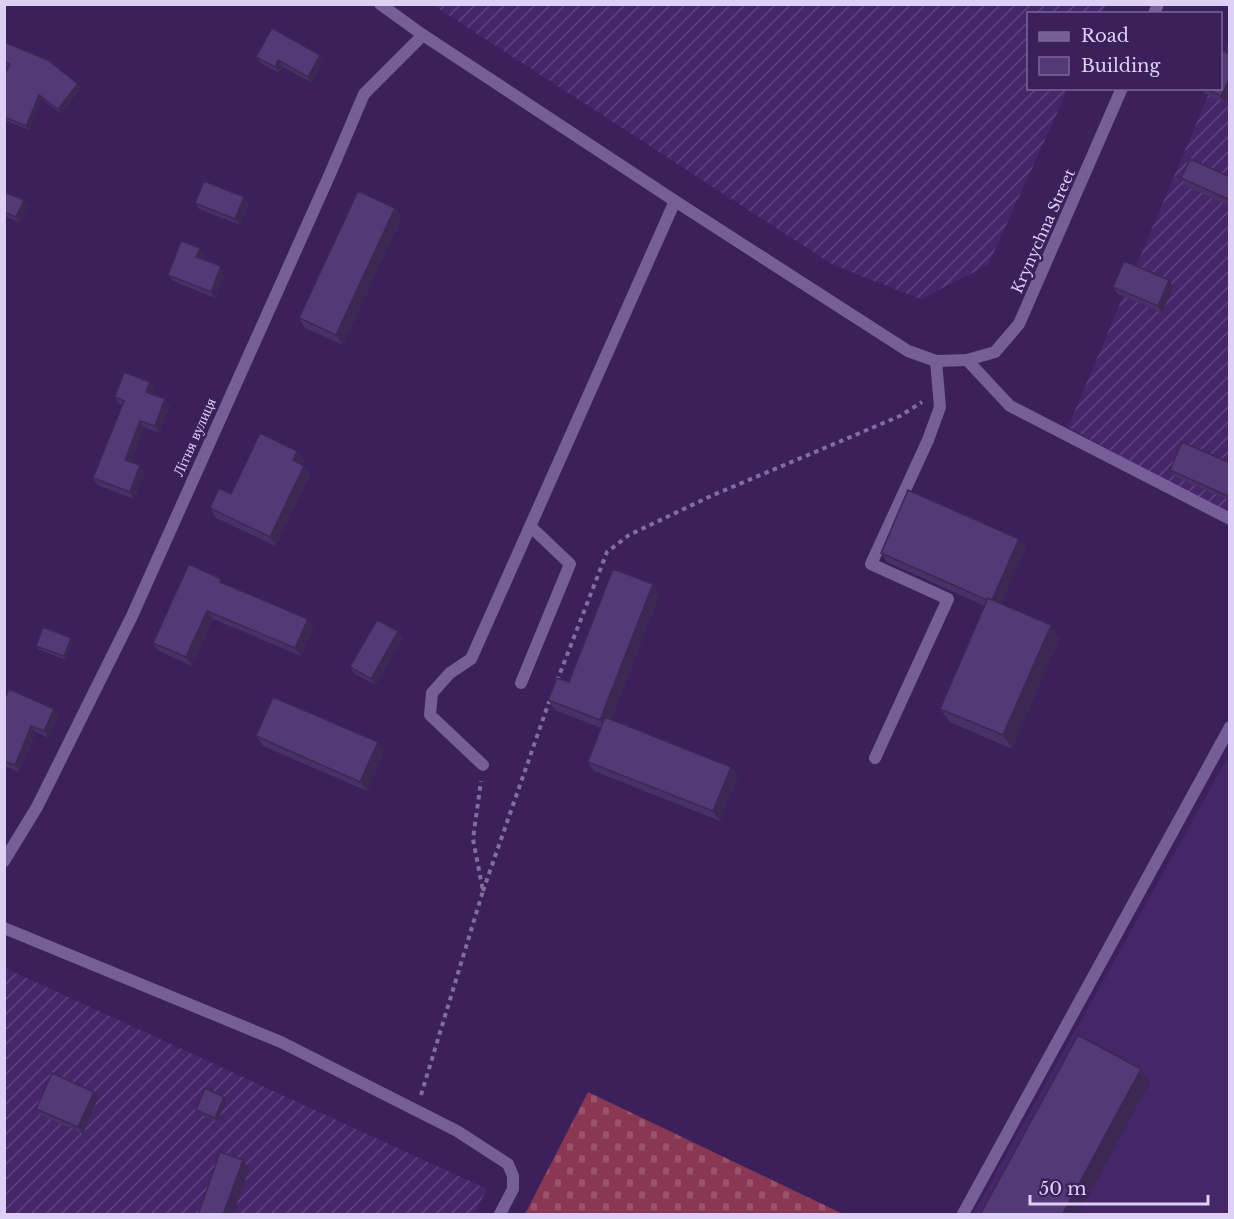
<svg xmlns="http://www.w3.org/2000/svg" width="1234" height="1219" font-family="'Libre Baskerville',serif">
<defs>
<pattern id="industrial-furrows" width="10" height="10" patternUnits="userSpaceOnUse" patternTransform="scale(1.5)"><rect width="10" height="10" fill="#442669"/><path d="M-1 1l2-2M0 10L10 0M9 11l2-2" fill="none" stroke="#5f447f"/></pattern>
<pattern id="cemetery-stones" width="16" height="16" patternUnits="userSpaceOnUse" patternTransform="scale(1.5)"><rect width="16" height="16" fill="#8a3753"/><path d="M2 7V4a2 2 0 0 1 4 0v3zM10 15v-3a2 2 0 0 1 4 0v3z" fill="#9a536c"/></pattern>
</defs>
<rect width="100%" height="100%" fill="#3b205c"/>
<path fill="#442669" d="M1229,755V1214H973Z"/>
<path fill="url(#industrial-furrows)" d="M433,5L1106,4V5L1102,13L1028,14V88L1068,89L988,265L921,299L833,265Z
M1229,43V515L1068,427L1211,89L1220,88L1221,65Z
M5,968L487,1189L474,1214H5Z"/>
<path fill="url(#cemetery-stones)" d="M588,1092L843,1214H525Z"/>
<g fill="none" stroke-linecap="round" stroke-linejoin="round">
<path stroke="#826d9f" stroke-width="4" stroke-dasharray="4.5 4.5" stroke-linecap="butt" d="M557,681L607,552L629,535L711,496L900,416L922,402
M483,891L550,699
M421,1095L483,891L473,839L481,781"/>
<path stroke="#765f98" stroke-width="12" d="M967,360L1010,406L1230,519
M521,683L570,564L530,526
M875,758L948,599L871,564L928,440L940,407L936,361
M483,765L430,715L432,693L450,673L471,659L675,201
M4,928L281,1042L457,1131L508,1164L513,1176V1189L500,1214
M963,1214L1230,727"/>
<path stroke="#765f98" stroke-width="12" d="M4,861L37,807L132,616L330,174L364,94L423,35"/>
<path stroke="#765f98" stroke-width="12" d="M380,4L423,35L675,201L908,351L936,361L967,360L995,352L1019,324L1122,88
M1154,14L1158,4"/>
</g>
<path fill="#483166" d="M4,42L78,84L81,88L61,114L42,99L29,130L4,120V76L8,67L4,65Z
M1230,54V94L1225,103L1204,93L1201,88H1221Z
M320,55L324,61L312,83L283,67L279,73L261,63L256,57Z
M1230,177V206L1187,187L1181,178Z
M4,192L28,205L20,222L4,216Z
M244,197L249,203L240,225L199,209L195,203Z
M402,217L343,345L305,328L299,318Z
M204,254L203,259L221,266L225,273L215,298L173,281L168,275Z
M1113,287H1173L1162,313L1118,294Z
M155,388L152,394L170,406L159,433L144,427L131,462L145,472L134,499L97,485L93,478L122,405L119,404L115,397Z
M297,451L304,461L302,465L304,466L310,475L276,546L216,518L210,508Z
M1230,463V501L1174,476L1170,470Z
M1019,539L1026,548L1001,604L1060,638L1012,749L950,722L940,709L985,606L887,562L881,553Z
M225,584L314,627L301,656L213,619L192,666L159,651L153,643Z
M660,594L611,720L731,767L738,776L720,821L594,771L588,762L601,728L555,710L548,700L569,682Z
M398,631L403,638L376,685L355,674L350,667Z
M73,641L66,660L38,649L36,646Z
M4,700L59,715L49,738L36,732L19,772L4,766Z
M256,736L384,752L367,791L263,746Z
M98,1098L83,1134L41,1115L36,1109Z
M227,1101L217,1122L198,1113L196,1110Z"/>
<path fill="#3b2853" d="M320,55L324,61L312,83L308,77Z
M278,60L283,67L279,73L275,67Z
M1230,78V94L1225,103L1221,96Z
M78,84L81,88L61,114L58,109Z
M39,95L42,99L29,130L26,126Z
M244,197L249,203L240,225L235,219Z
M24,200L28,205L20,222L16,217Z
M395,208L402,217L343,345L336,335Z
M200,248L204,254L201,263L196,257Z
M221,266L225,273L215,298L211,292Z
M1169,280L1173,287L1162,313L1158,306Z
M150,382L155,388L151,399L146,392Z
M165,399L170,406L159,433L155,426Z
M140,421L144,427L130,466L125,460Z
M297,451L304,461L299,470L293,460Z
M140,465L145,472L134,499L130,492Z
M304,466L310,475L276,546L270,537Z
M1019,539L1026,548L998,612L991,602Z
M653,584L660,594L607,730L600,720Z
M207,611L213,619L192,666L186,657Z
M308,619L314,627L301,656L295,648Z
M1051,625L1060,638L1012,749L1003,735Z
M398,631L403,638L376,685L371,679Z
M71,638L73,641L66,660L64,656Z
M54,709L59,715L49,738L44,731Z
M31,726L36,732L19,772L15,765Z
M378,742L384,752L367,791L360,782Z
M731,767L738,776L720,821L713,811Z
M1141,1069L1150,1082L1078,1215H1062Z
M94,1092L98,1098L83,1134L78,1127Z
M224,1097L227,1101L217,1122L215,1118Z
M243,1160L249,1170L233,1215H223Z"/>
<path fill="#543977" stroke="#3b2853" stroke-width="1.5" d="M272,28L320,55L308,77L278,60L275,67L256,57Z
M4,42L48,60L78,84L58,109L39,95L26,126L4,117V76L10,64L4,62Z
M1221,50L1230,54V78L1221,96L1204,88H1221Z
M1190,159L1230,177V200L1181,178Z
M204,181L244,197L235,219L195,203Z
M358,191L395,208L336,335L299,318Z
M4,192L24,200L16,217L4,212Z
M181,241L200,248L196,257L221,266L211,292L168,275Z
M1124,261L1169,280L1158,306L1113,287Z
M124,372L150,382L146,392L165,399L155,426L140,421L125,460L140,465L130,492L93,478L124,401L115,397Z
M260,433L297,451L293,460L304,466L270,537L210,508L219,488L231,494Z
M1182,442L1230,463V497L1170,470Z
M908,490L1019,539L992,600L988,598L987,600L881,553Z
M189,564L221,579L220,582L308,619L295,648L207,611L186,657L153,643Z
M613,569L653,584L600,720L548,700L557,678L569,682Z
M988,598L1051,625L1003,735L940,709Z
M377,620L398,631L371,679L350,667Z
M43,627L71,638L64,656L36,646Z
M9,689L54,709L44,731L31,726L15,765L4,761V700Z
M273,697L378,742L360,782L256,736Z
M605,717L731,767L713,811L588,762Z
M1078,1035L1141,1069L1062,1215H980Z
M52,1073L94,1092L78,1127L36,1109Z
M205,1088L224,1097L215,1118L196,1110Z
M220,1152L243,1160L223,1215H198Z"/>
<g text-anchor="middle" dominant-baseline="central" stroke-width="5" stroke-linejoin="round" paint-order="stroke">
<g font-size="15" fill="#ddd0f4" stroke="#3b205c">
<text transform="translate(1043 231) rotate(-66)">Krynychna Street</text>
<text transform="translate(194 437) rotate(-66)">Літня вулиця</text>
</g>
</g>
<rect width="1234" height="1219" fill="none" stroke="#ddd0f4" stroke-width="12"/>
<rect x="1027" y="12" width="195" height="78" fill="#3b205c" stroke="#7c6699" stroke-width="1.5"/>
<rect x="1039" y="32" width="30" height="9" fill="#765f98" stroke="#7c6699" stroke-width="1.5"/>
<text x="1081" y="42" font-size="18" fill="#ddd0f4">Road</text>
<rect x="1039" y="57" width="30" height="18" fill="#543977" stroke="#7c6699" stroke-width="1.5"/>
<text x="1081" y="72" font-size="18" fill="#ddd0f4">Building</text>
<path d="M1030 1195v9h178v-9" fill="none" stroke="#ddd0f4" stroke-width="3"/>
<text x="1039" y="1195" font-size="18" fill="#ddd0f4" stroke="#3b205c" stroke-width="4.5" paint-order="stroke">50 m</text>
</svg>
